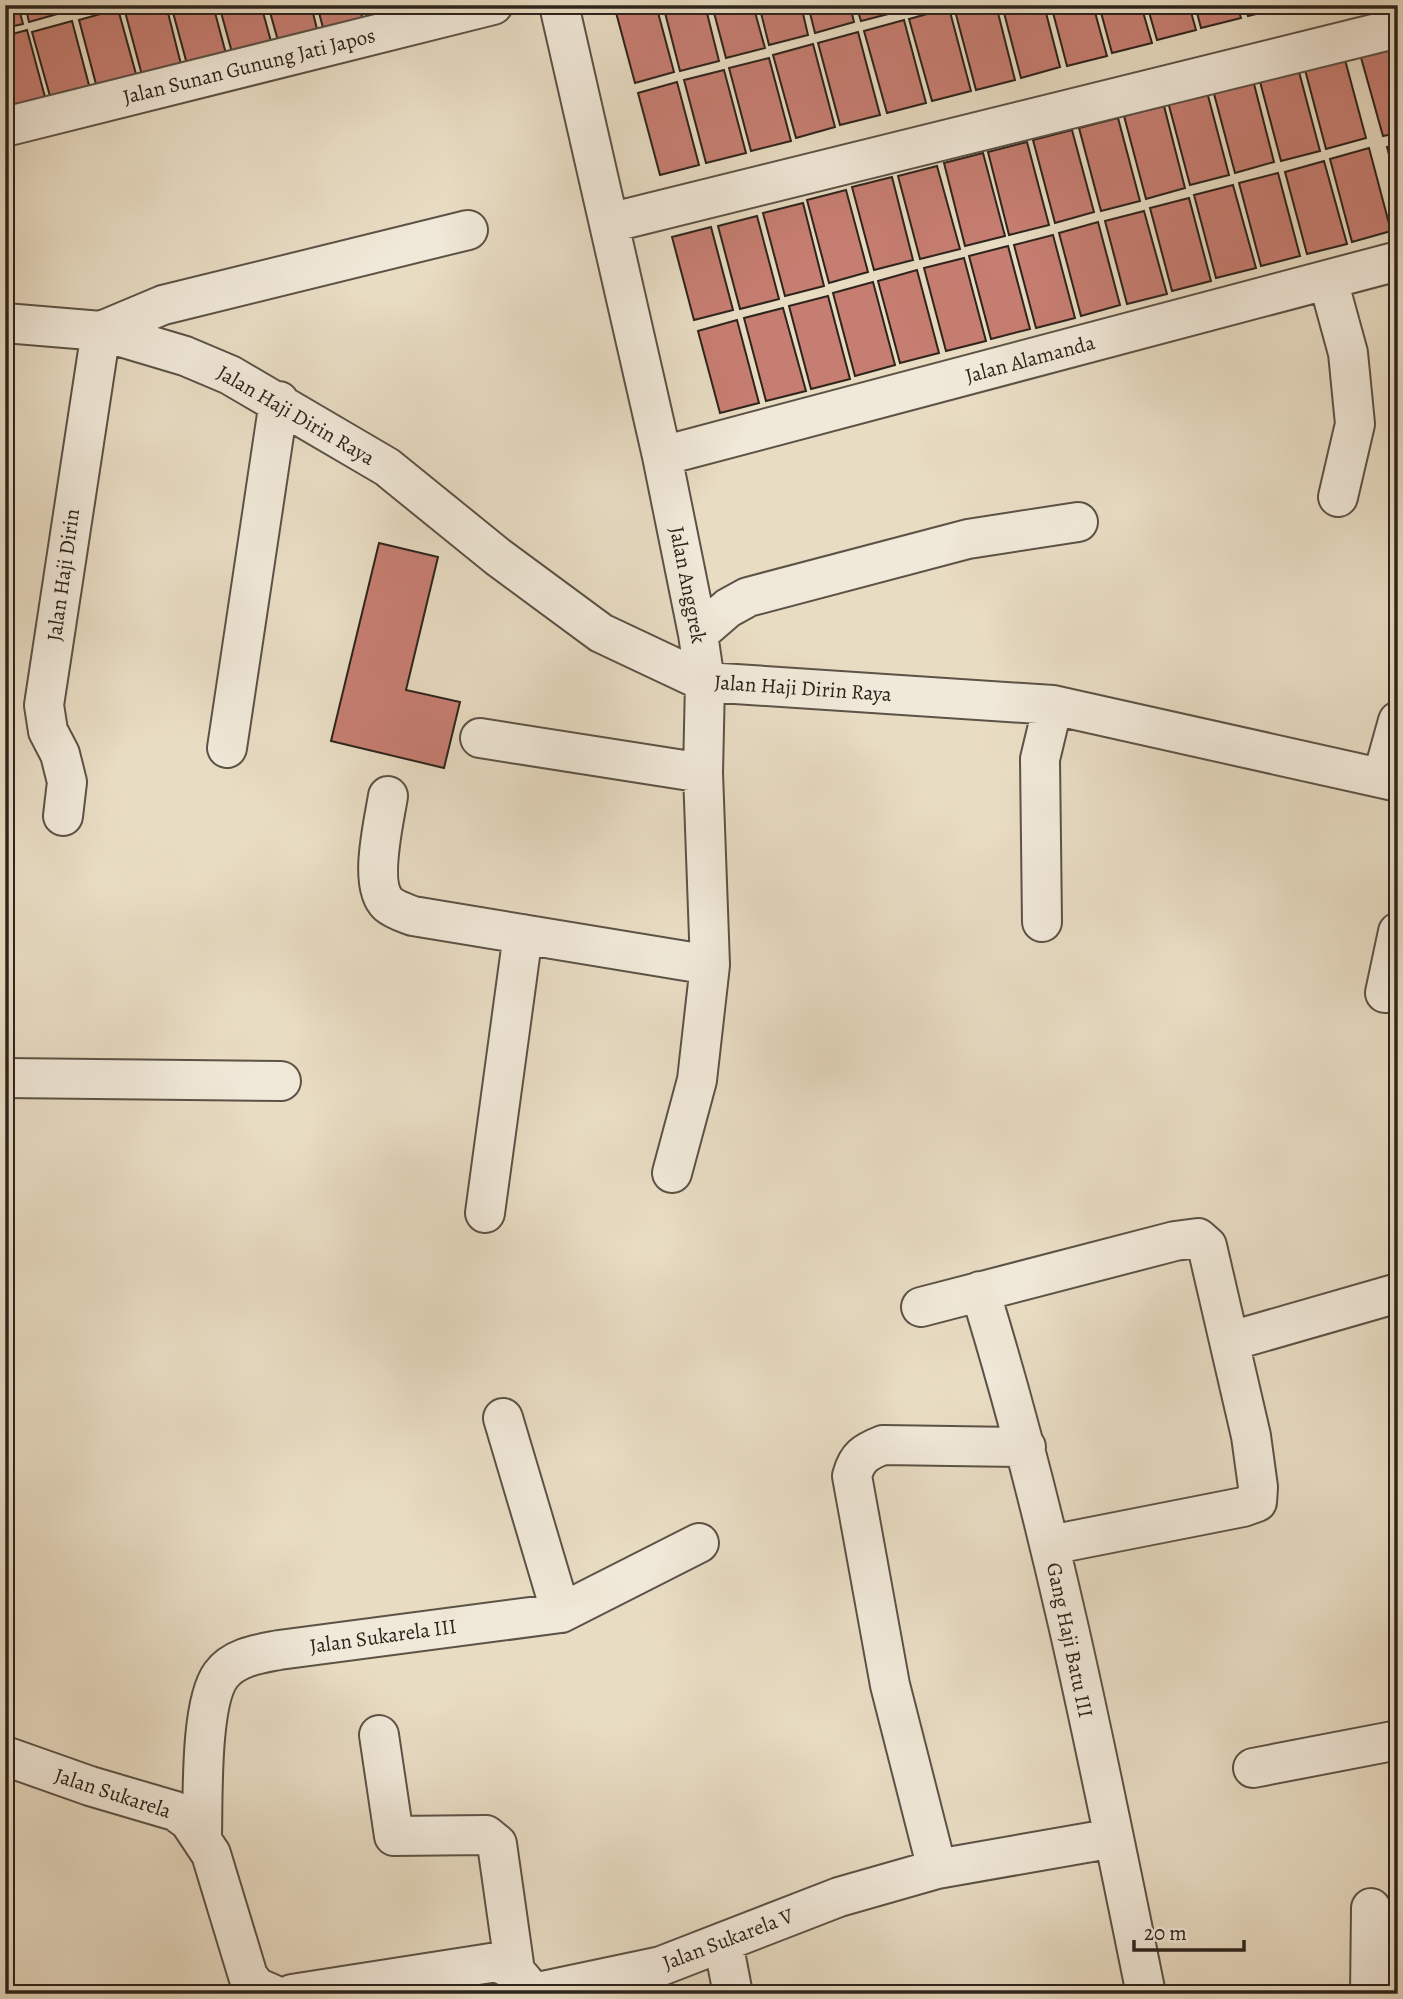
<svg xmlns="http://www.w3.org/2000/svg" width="1403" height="1999" font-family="Alegreya,serif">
<rect width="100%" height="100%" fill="#e8dcc3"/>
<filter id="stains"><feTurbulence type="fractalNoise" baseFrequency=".00286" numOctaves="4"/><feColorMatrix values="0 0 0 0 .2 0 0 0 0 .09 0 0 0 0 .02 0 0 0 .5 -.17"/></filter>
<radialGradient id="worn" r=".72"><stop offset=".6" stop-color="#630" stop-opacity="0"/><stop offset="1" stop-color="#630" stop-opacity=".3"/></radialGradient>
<path fill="#c77e72" stroke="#2d241c" stroke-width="2" d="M5,5H18L23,24L5,28Z
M25,5H67L68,11L29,22Z
M133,5H166L185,80L146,90L124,8Z
M171,5H213L230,69L191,79Z
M219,5H261L275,56L236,67Z
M268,5H311L321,45L282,55Z
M317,5H359L366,32L327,43Z
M364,5H406L410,19L371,29Z
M614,5H656L674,72L635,83Z
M663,5H705L719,61L680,71Z
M712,5H753L765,48L726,58Z
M759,5H801L808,35L769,45Z
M808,5H850L854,22L815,33Z
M856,5H898L900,11L861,21Z
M962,5H996L1015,80L976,90L954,7Z
M1002,5H1044L1060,67L1021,78Z
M1051,5H1093L1107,56L1067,66Z
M1099,5H1141L1152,43L1112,53Z
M1147,5H1189L1196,30L1157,40Z
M1195,5H1237L1241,18L1201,28Z
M1245,5H1287V6L1248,16Z
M949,8L971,91L932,101L909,19Z
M118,9L141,92L101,103L79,20Z
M904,20L926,103L887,113L864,31Z
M72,21L94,104L55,114L32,32Z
M27,30L49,112L10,123L5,106V36Z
M858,32L880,115L840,125L818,43Z
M813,44L835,127L796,138L773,55Z
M1398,44V133L1383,136L1360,54Z
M1344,56L1366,138L1326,149L1304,66Z
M769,58L791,141L751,151L729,68Z
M1298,68L1320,151L1281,161L1259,78Z
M724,70L746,153L706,163L684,80Z
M1253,80L1274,162L1235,173L1213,90Z
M677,82L699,165L660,175L638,93Z
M1207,92L1229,175L1190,185L1168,102Z
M1164,106L1185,188L1146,199L1124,116Z
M1118,118L1140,201L1101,211L1079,128Z
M1072,130L1094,212L1055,223L1033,140Z
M1027,142L1049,225L1009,235L988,152Z
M1398,144V188L1387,147Z
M1369,148L1391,231L1352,242L1330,159Z
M983,153L1005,236L965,246L944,163Z
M1324,161L1347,244L1307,254L1285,172Z
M937,166L960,249L920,259L898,176Z
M1278,173L1300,256L1261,266L1239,183Z
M892,177L913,260L874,270L852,187Z
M1233,185L1256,268L1216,278L1194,195Z
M846,190L868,272L829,283L807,200Z
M1189,198L1211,281L1172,291L1150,208Z
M803,203L824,286L785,296L763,213Z
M1144,211L1167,294L1127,304L1105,221Z
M757,216L779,299L740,309L718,226Z
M1098,222L1120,305L1081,316L1059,233Z
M711,227L733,310L694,320L672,237Z
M1053,235L1075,318L1036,328L1014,245Z
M1008,246L1030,329L991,339L969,256Z
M964,258L986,341L946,351L924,268Z
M917,270L939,353L900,363L878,281Z
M873,282L895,365L855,376L833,293Z
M828,296L850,379L811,389L789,306Z
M783,308L806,391L766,401L744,318Z
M737,320L759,403L720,413L698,331Z
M379,543L438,557L406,690L460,702L444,768L331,741Z"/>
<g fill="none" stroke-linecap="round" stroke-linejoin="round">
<defs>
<path id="minor" d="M559,5L662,456L698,634L705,682L703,773L710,965L697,1080L672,1173
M609,223L1398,28
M1328,280L1348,353L1355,424L1338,497
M5,323L101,331L185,356L230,375L387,467L498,557L601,633L705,682L1053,705L1398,782
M662,456L1398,261
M698,634L728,608L748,597L968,539L1078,522
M480,738L703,773
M227,748L279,401
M1382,778L1398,721
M388,796C384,822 368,885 388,904C395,910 405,913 413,916L710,965
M63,816L67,782L60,754L48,731L44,705L101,331L163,305L468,230
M1042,922L1040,759L1053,705
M1385,993L1398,932
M5,1078L281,1081
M485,1213L523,934
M980,1291C1051,1521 1098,1758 1146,1994
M921,1307L1175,1241L1198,1238L1207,1246L1251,1436L1258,1487L1257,1502L1243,1507L1050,1545
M1231,1341L1398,1293
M503,1418L561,1613
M379,1735L394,1836L486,1835L497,1844L515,1971
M5,1756L90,1786L175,1811L189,1821L211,1854L248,1976L256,1987L272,1994
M1253,1768L1398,1740
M202,1836C203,1799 200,1703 221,1675C234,1657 259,1654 279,1650L561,1613L699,1543
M937,1869L890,1685L852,1476C857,1457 865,1452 883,1445L1026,1447
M723,1942L733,1994
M533,1993L661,1966L839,1897L937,1869L1114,1838
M292,1994L497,1962L515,1971L530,1989
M1370,1994L1371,1908"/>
<path id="tertiary" d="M5,127L493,5"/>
</defs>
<use href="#minor" stroke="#5c5246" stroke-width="42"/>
<use href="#tertiary" stroke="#5c5246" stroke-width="42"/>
<use href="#minor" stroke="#f0e8d8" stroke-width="38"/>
<use href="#tertiary" stroke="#f0e8d8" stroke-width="38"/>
</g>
<g text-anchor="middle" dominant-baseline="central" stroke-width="5" stroke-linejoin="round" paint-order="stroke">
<g font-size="21" fill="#2d241c" stroke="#f0e8d8">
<text transform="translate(249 66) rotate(-14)">Jalan Sunan Gunung Jati Japos</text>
<text transform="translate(1030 359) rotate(-15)">Jalan Alamanda</text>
<text transform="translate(296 415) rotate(30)">Jalan Haji Dirin Raya</text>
<text transform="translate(63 575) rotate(-82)">Jalan Haji Dirin</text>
<text transform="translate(688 585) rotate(79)">Jalan Anggrek</text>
<text transform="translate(803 688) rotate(4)">Jalan Haji Dirin Raya</text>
<text transform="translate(383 1636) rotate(-8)">Jalan Sukarela III</text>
<text transform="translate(1070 1640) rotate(78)">Gang Haji Batu III</text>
<text transform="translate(113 1793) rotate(18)">Jalan Sukarela</text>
<text transform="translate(728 1939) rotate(-21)">Jalan Sukarela V</text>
</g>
</g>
<rect width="1403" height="1999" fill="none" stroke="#e8dcc3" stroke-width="28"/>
<rect x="7" y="7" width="1389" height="1985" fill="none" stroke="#2d241c" stroke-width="3.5"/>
<rect x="14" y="14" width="1375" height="1971" fill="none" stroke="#2d241c" stroke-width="2"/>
<path d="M1134 1940v10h110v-10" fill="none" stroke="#2d241c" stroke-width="3.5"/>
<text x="1144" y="1940" font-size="21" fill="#2d241c" stroke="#f0e8d8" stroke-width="5" paint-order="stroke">20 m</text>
<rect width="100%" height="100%" filter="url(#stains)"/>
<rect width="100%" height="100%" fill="url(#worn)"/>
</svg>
